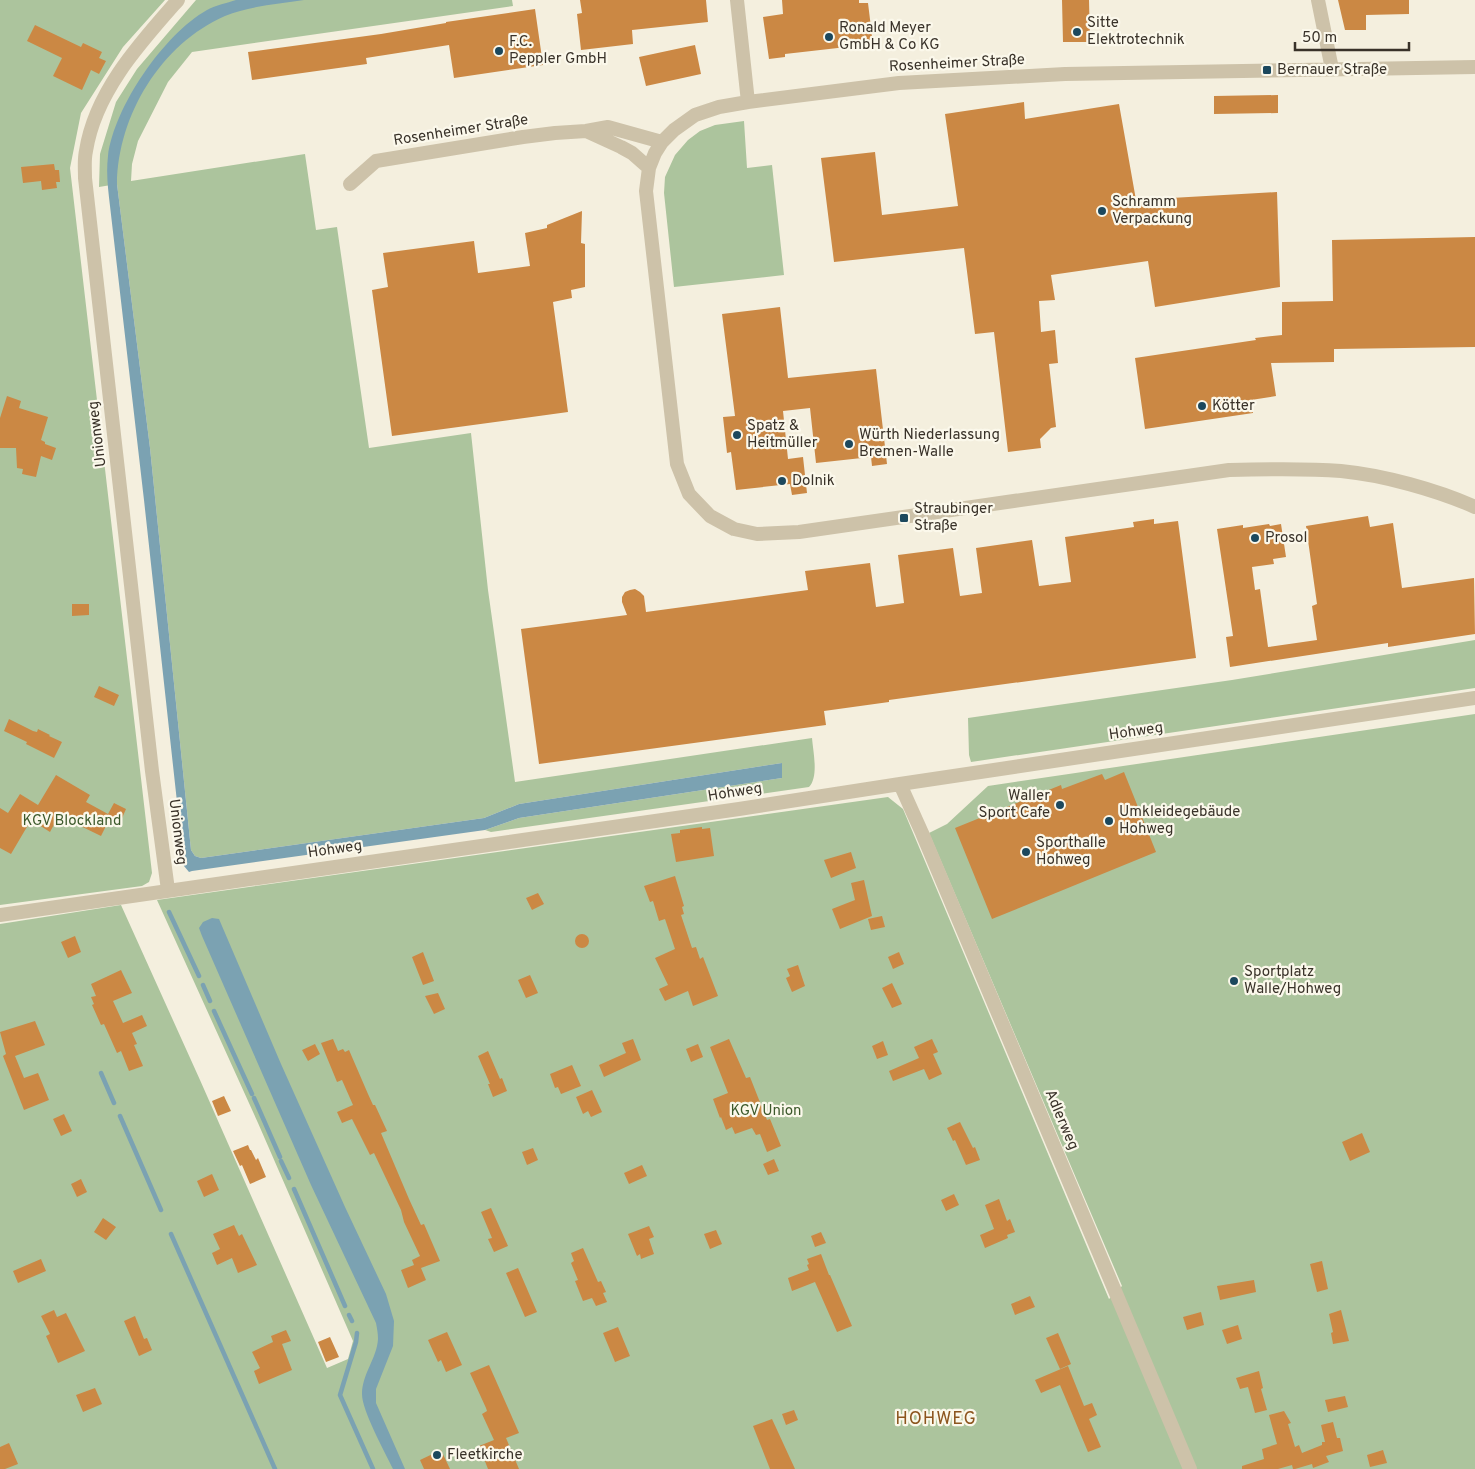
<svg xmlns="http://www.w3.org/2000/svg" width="1475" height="1469" font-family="Overpass,sans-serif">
<rect width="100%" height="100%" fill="#f4efde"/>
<path fill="#acc49d" d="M0,0H165L123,47L81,113L70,168L152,873L149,882L142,886L0,905Z
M196,0H512L513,6L192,52L168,82L138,141L132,164L131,181L305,154L316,230L337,227L369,448L471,433L488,590L515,782L812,738C813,751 819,777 809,787L491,832L485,830L519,818L782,778V763L519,804L484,818L201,858L195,856L191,850L150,448L117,184L99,187L100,154L116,102L137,69Z
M744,121L747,168L772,165L784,275L674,287L664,193L665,177L675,155L688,140L700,131L715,125Z
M1475,640V688L971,762L969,755L968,718L1232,680Z
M1475,714V1469H0V924L121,905L200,1080L327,1368L348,1359L353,1341L258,1123L157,900L888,797L903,809L1109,1299L1122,1286L929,833L947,824L988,786Z"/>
<path fill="#7ba2b2" d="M236,0H304C278,4 249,6 225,16C161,44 118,115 117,184L150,448L191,850L195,856L201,858L484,818L519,804L782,763V778L519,818L485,830L192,871L189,872L184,866L144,500L110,206C108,189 106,173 108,156C114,107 164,34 207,10C216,5 227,3 236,0Z
M212,918L219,919L281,1064L345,1207L386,1294L394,1321L393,1346L376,1389V1403L405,1469H393C385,1452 362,1411 362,1394C362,1374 377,1358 378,1339C378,1334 377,1328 376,1323L311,1185L202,936L199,928L203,922Z"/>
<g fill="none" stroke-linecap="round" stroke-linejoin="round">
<path stroke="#7ba2b2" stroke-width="4.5" d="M169,912L199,976
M203,985L210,1001
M214,1011L252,1094
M101,1073L114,1103
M254,1098L280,1157
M120,1116L161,1210
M281,1161L289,1178
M294,1189L345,1306
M171,1234L275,1469
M349,1315L352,1321
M357,1333L356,1342L340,1395L373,1469"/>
</g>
<path fill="#cb8844" d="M580,0H706L708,22L632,30L633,44L581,50L577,14L582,13Z
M782,0H859V3H868L873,44L785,54V57L769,59L763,17L783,14Z
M1062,0H1089L1090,42H1063Z
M1338,0H1409V14L1366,15V30H1345Z
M535,9L543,65L454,78L449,45L366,58L367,64L252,80L248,52L381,34L446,23V22Z
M35,25L81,47L83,43L102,52L99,58L106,61L99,74L91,70L82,90L53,76L62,58L27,41Z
M695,45L701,74L646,86L639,57Z
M1278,95V113L1214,114V96Z
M1024,102L1025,119L1119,104L1136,200L1277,192L1280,287L1155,307L1148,261L1051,275L1055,300L1039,301L1041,332L1055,330L1058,363L1049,364L1056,427L1051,428L1040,439L1041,448L1008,452L994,332L975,334L964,248L834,262L821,158L875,152L882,215L958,206L945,114Z
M54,164L55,170H59L60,182H56L57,188L42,190L41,181L23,183L21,167Z
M582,211L581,243L585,244V287L571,290L572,298L553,302L568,412L392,436L372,290L388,287L383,253L474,241L478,273L530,266L525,233L547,228V225Z
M1475,237V347L1334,349V362L1271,363L1276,396L1251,400L1253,413L1145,429L1135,358L1256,340L1255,338L1282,335V302L1333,301L1332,240Z
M780,307L788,378L876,369L887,464L872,466L871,457L816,463L810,408L783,411L788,459L803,457L807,493L792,495L790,484L736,490L731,452L727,453L723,417L735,416L722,314Z
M7,396L21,401L19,408L48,417L41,440L45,442V444L56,448L52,460L41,456L36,477L22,474L23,469L17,468L16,448H0V418Z
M1368,516L1370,527L1393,523L1402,588L1474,578L1475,634L1388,647V643L1230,667L1226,637L1233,636L1217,529L1243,525V528L1269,524L1270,526L1281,524L1286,557L1273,559L1274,564L1252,567L1255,590L1260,589L1268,647L1317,640L1312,606L1317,604L1306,526Z
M1154,519V524L1178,521L1196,658L889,700V702L824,711L826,725L539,764L521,629L627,615L622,602V597L625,592L630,590L635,589L640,592L644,596L646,612L808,590L805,571L870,563L876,607L904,603L898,555L953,548L960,596L982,593L976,548L1032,540L1039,586L1071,582L1065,537L1134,527L1133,522Z
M72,604H89V615L72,616Z
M99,686L119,695L114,706L94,697Z
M9,719L33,731L37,732L38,729L50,735L49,736L62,742L54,758L26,744L27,742L4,731Z
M1124,772L1156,852L992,919L955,828L1061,785L1062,789L1102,774L1105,780Z
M56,775L90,795L86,802L108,814L114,803L126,809L119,825L109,820L101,836L62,817L60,820L57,819L50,832L31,820L11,854L0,848V808L8,813L20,794L38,805Z
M702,827V829L710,828L714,856L676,862L671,834L680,833V830Z
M851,852L856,868L831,878L824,860Z
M675,876L684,906L682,907L684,914L681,915L692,948L696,947L700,959L703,957L718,996L693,1006L688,991L665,1001L659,989L668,985L655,958L675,949L665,919L659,921L653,901L650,902L644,886Z
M864,880L872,916L840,929L832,909L855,900L851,883Z
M538,893L544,904L532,910L526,898Z
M882,916L885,927L871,930L868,919Z
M575 941a7 7 0 1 1 14 0a7 7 0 1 1-14 0Z
M75,936L81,952L68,958L61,942Z
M423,952L434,981L423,985L412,957Z
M899,952L904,964L893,969L888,957Z
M798,965L805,986L792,992L786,978L790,976L787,969Z
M121,970L132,993L113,1001L123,1023L142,1015L147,1026L132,1033L137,1044L134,1045L143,1066L129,1071L121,1051L117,1053L104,1024L101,1025L92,1005L94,1004L91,997L96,996L91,984Z
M530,975L538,993L526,998L518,980Z
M892,983L902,1004L892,1008L882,988Z
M438,993L445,1009L434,1014L425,996Z
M35,1021L45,1045L15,1056L24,1078L38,1073L49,1100L24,1110L3,1056L6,1054L0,1032Z
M333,1039L338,1051L343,1049L345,1052L349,1050L368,1094L373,1105H375L387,1131L381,1133L409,1199L421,1225L424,1224L440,1261L421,1268L426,1280L408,1288L401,1270L414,1265L412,1260L420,1256L404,1222L401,1210L374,1153L370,1155L352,1119L342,1123L337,1112L353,1105L342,1080L337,1082L321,1043Z
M633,1039L641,1060L604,1077L599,1065L626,1053L622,1043Z
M729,1039L746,1078L750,1077L767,1120L770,1119L781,1146L767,1152L760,1134L756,1135L752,1128L735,1134L732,1127L726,1130L721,1117L720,1118L713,1099L728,1093L710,1047Z
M932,1039L938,1052L933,1054L942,1074L929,1080L924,1069L893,1081L889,1071L919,1058L914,1047Z
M883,1041L888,1055L877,1059L872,1046Z
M315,1044L320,1054L308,1061L302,1050Z
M698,1044L703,1057L691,1062L686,1049Z
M488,1051L500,1079L502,1078L507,1091L493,1097L488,1084H490L478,1056Z
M572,1065L581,1086L561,1094L558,1087L555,1088L550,1074Z
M592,1090L602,1112L591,1117L588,1111L583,1114L576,1097Z
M224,1096L231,1111L218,1116L212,1101Z
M64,1114L72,1131L61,1136L53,1119Z
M960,1122L973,1148L975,1147L980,1160L966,1165L955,1140L953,1141L947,1128Z
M1362,1133L1370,1152L1350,1161L1342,1142Z
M248,1145L250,1150H251L256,1160L258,1158L266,1177L250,1184L242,1165L240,1166L233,1151Z
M533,1148L538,1160L527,1165L522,1152Z
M774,1159L779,1171L768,1175L763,1164Z
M642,1165L647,1176L629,1184L624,1173Z
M212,1174L219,1190L204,1197L197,1181Z
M81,1179L87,1192L77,1197L71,1184Z
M954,1194L959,1205L946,1211L941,1200Z
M999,1199L1007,1221L1010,1219L1015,1232L1007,1235L1008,1238L985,1248L980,1235L994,1229L985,1205Z
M491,1208L508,1246L494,1252L488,1239L492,1238L481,1212Z
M103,1218L116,1227L106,1240L94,1232Z
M234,1225L239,1236L242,1234L257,1265L238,1273L232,1258L217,1265L212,1253L220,1249L213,1234Z
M649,1226L654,1237L649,1239L654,1254L641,1259L640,1254L637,1256L628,1234Z
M716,1230L722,1244L710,1249L704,1234Z
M821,1232L826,1243L815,1247L811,1236Z
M583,1248L598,1282L601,1281L606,1292L603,1293L607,1302L596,1306L592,1298L583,1301L575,1281L578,1280L571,1263L574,1261L571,1253Z
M821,1254L829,1275H830L852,1326L837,1332L815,1282L792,1291L788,1278L809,1270L807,1265L809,1264L807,1259Z
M41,1259L46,1271L18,1283L13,1271Z
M1322,1261L1328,1289L1317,1292L1310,1264Z
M518,1268L537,1312L525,1317L506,1273Z
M1254,1280L1256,1292L1220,1300L1217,1286Z
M1030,1296L1035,1307L1015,1315L1011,1304Z
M54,1310L57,1317L66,1313L85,1351L58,1363L46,1336L50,1334L41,1316Z
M1341,1310L1349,1341L1333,1344L1331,1333L1333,1332L1329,1314Z
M1201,1312L1204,1325L1187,1330L1183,1317Z
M135,1316L144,1339L147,1338L152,1350L139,1356L124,1321Z
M1238,1325L1242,1339L1227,1344L1222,1330Z
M618,1327L630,1356L615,1362L603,1333Z
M286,1330L291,1341L282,1344L292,1370L259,1384L254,1371L260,1368L252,1352L273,1342L271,1336Z
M447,1332L462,1365L446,1372L441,1360L438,1362L428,1340Z
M1058,1333L1071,1364L1060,1369L1046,1338Z
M330,1337L339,1357L326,1362L318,1342Z
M489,1365L519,1433L506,1438L519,1469H488L479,1446L494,1440L482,1414L487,1411L486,1408L470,1373Z
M1068,1366L1084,1406L1092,1403L1097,1415L1089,1419L1101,1447L1088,1452L1060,1385L1041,1393L1035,1380Z
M1259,1371L1263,1388L1261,1389L1267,1410L1255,1413L1248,1387L1240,1389L1236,1378Z
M95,1388L102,1404L83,1412L76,1395Z
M1345,1396L1348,1407L1328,1412L1325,1400Z
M794,1410L798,1420L786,1425L782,1414Z
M1284,1411L1291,1423L1288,1424L1295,1447L1299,1445L1302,1453L1322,1445V1442H1325L1321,1425L1333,1422L1337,1438H1340L1343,1451L1326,1456L1329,1462L1313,1468L1312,1464L1295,1469H1293L1292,1465L1278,1469H1242V1466L1264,1459L1262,1449L1277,1444L1269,1415Z
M772,1419L795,1469H770L753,1426Z
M9,1443L18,1464L5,1469H0V1447Z
M441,1450L450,1469H424L420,1460Z
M1383,1450L1387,1463L1370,1467L1367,1455Z"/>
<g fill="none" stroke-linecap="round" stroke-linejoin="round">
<path stroke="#cdc2a9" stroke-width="14" d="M737,0L748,102
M1318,0L1332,69
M1475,67L1065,74L899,83L748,102L719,107L695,115L674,130L662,142L655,153L649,168L646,191L677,464L689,494L710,516L734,529L757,534L799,532L1229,470C1267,469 1304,468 1341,471C1383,475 1437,490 1475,507
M586,131L621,147L632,153L649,168
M350,184L376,161L523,137L555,133L586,131L608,127L662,142
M900,784L922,833L1190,1469
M168,890L152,771L85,178C85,169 84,159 86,151C95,92 140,43 178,0
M0,915L739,809L900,784L1475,698"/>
</g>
<g fill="#1c485d" stroke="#fbf8eb" stroke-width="2">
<circle cx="1077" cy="32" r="5"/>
<circle cx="829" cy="37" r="5"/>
<circle cx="499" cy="51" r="5"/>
<rect x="1262" y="65" width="10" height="10" rx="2.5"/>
<circle cx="1102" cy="211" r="5"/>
<circle cx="1202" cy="406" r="5"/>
<circle cx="737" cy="435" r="5"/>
<circle cx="849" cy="444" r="5"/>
<circle cx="782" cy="481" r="5"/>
<rect x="899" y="513" width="10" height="10" rx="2.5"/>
<circle cx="1255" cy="538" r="5"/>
<circle cx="1060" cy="805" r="5"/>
<circle cx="1109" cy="821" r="5"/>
<circle cx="1026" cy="852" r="5"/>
<circle cx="1234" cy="981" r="5"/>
<circle cx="437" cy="1455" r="5"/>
</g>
<g text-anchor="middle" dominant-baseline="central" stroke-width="4.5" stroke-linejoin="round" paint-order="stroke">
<g font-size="15" fill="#393229" stroke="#fbf8eb" text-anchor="start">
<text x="1087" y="23">Sitte<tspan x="1087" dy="17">Elektrotechnik</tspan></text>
<text x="839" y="28">Ronald Meyer<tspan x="839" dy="17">GmbH &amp; Co KG</tspan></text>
<text x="509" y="42">F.C.<tspan x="509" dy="17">Peppler GmbH</tspan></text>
<text x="1277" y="70">Bernauer Straße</text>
<text x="1112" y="202">Schramm<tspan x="1112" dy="17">Verpackung</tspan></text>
<text x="1212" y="406">Kötter</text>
<text x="747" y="426">Spatz &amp;<tspan x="747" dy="17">Heitmüller</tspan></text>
<text x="859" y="435">Würth Niederlassung<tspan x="859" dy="17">Bremen-Walle</tspan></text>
<text x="792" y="481">Dolnik</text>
<text x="914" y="509">Straubinger<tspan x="914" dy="17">Straße</tspan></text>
<text x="1265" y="538">Prosol</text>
<text x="1050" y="796" text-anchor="end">Waller<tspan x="1050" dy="17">Sport Cafe</tspan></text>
<text x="1119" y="812">Umkleidegebäude<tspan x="1119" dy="17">Hohweg</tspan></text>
<text x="1036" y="843">Sporthalle<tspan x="1036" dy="17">Hohweg</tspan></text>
<text x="1244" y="972">Sportplatz<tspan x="1244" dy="17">Walle/Hohweg</tspan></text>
<text x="447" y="1455">Fleetkirche</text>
</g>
<g font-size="15" fill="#393229" stroke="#fbf8eb">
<text transform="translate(957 64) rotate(-3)">Rosenheimer Straße</text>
<text transform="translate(461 131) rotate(-9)">Rosenheimer Straße</text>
<text transform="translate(98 434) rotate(-97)">Unionweg</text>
<text transform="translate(1136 732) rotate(-8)">Hohweg</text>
<text transform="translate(735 793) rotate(-9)">Hohweg</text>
<text transform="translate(177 832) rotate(83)">Unionweg</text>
<text transform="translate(335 850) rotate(-8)">Hohweg</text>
<text transform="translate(1061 1120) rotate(67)">Adlerweg</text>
</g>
<g font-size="15" fill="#3c592b" stroke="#fbf8eb">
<text x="72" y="821">KGV Blockland</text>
<text x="766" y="1111">KGV Union</text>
</g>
<g font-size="18" letter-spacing="1" fill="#8c551e" stroke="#fbf8eb">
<text x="936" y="1419">HOHWEG</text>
</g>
</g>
<path d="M1295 42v8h114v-8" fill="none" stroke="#393229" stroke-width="2.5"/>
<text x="1302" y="42" font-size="15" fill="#393229" stroke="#fbf8eb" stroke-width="4" paint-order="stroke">50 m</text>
</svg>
